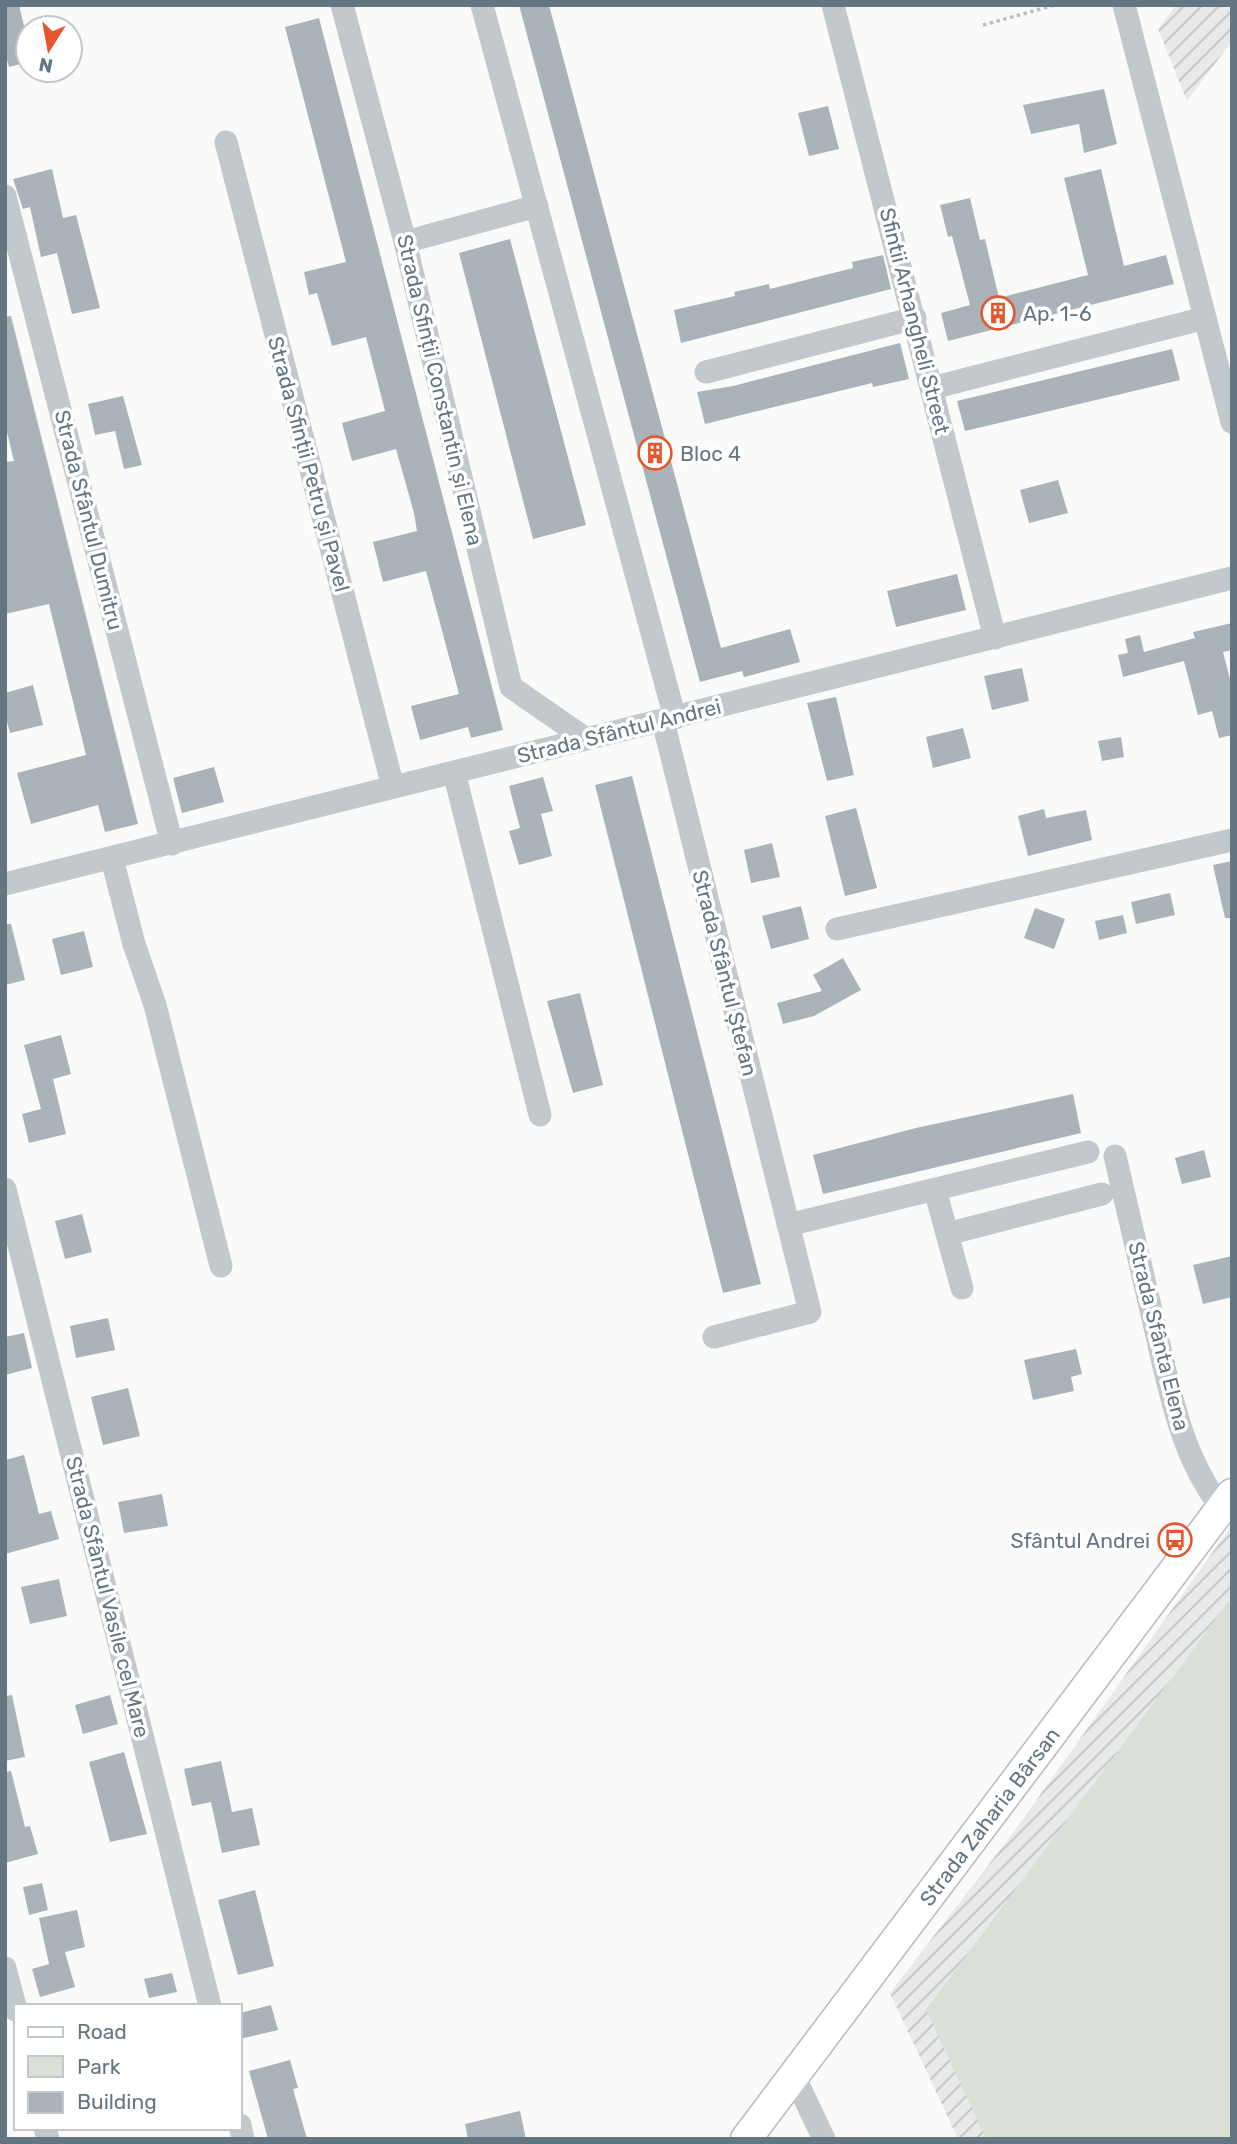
<svg xmlns="http://www.w3.org/2000/svg" width="1237" height="2144" font-family="Rubik,sans-serif">
<defs>
<pattern id="industrial-furrows" width="10" height="10" patternUnits="userSpaceOnUse" patternTransform="scale(1.75)"><rect width="10" height="10" fill="#e8e9e9"/><path d="M-1 1l2-2M0 10L10 0M9 11l2-2" fill="none" stroke="#c0c1c2"/></pattern>
</defs>
<rect width="100%" height="100%" fill="#fafaf8"/>
<path fill="url(#industrial-furrows)" d="M1176,5H1232V41L1187,101L1158,29Z
M1232,1525V2139H958L890,1993L1013,1833Z"/>
<path fill="#dadfd7" d="M1232,1597V2139H986L926,2010Z"/>
<path fill="#aab3b9" d="M5,5H19L25,30H28V62L9,67L5,53Z
M519,5H549L721,648L790,629L800,662L744,677L742,671L700,682Z
M319,18L503,730L471,738L468,727L420,740L411,706L459,694L426,571L383,582L373,542L417,531L414,513L396,449L352,461L342,423L385,411L366,337L332,346L317,293L309,295L304,272L346,262L285,27Z
M1104,89L1117,144L1084,153L1079,124L1031,134L1023,105Z
M828,106L839,149L809,156L798,113Z
M52,169L63,218L76,215L100,308L72,314L57,253L41,257L30,207L23,209L13,179Z
M1101,169L1124,266L1166,255L1174,284L948,341L941,313L970,305L952,236L948,237L940,205L970,198L980,240L985,239L999,298L1088,275L1064,178Z
M510,239L586,525L533,539L459,253Z
M883,255L891,289L681,343L674,310L735,296L734,292L769,284L770,289L853,268L852,262Z
M11,316L138,824L105,832L98,805L31,824L17,773L86,755L49,604L5,614V462L14,461L5,424V317Z
M900,343L909,379L873,387L872,383L705,424L697,392L733,386Z
M1172,349L1180,380L965,431L957,401Z
M123,396L142,465L124,469L115,431L95,435L88,404Z
M1058,480L1068,513L1029,523L1020,490Z
M957,574L966,610L896,627L887,591Z
M1232,623V650L1223,652L1232,687V735L1219,738L1212,711L1198,715L1184,661L1123,677L1118,655L1128,653L1125,639L1140,635L1144,652L1195,638L1193,632Z
M1022,668L1029,701L992,710L984,676Z
M33,685L43,725L10,733L5,714V693Z
M836,697L854,775L827,781L807,703Z
M963,728L971,758L933,768L926,737Z
M1121,737L1124,757L1102,761L1098,741Z
M214,767L224,802L182,813L173,778Z
M632,776L761,1284L723,1293L595,785Z
M543,777L553,811L541,814L552,856L519,865L509,831L520,828L509,786Z
M856,808L877,888L845,896L825,816Z
M1044,809L1046,818L1086,810L1092,840L1028,856L1018,816Z
M772,843L780,877L751,883L744,850Z
M1232,861V918H1225L1213,865Z
M1170,893L1175,915L1136,924L1131,902Z
M801,906L809,939L771,949L762,916Z
M1035,908L1065,919L1054,949L1024,938Z
M1123,915L1127,933L1099,940L1095,921Z
M5,924H11L25,980L5,985Z
M84,931L93,967L61,975L52,939Z
M843,958L861,990L814,1016L783,1024L777,1003L822,991L813,975Z
M580,993L603,1085L573,1093L547,1001Z
M61,1035L71,1074L53,1079L66,1134L29,1143L22,1114L41,1109L24,1045Z
M1073,1094L1081,1133L823,1194L813,1155L916,1128Z
M1204,1150L1211,1177L1182,1184L1175,1158Z
M82,1214L92,1252L65,1259L55,1221Z
M1232,1256V1297L1203,1304L1193,1265Z
M108,1318L115,1350L76,1358L70,1326Z
M24,1333L32,1368L5,1375V1337Z
M1076,1349L1082,1374L1071,1377L1074,1391L1033,1400L1024,1360Z
M128,1388L140,1436L103,1445L91,1397Z
M24,1455L39,1514L51,1511L59,1539L5,1554V1460Z
M162,1494L168,1526L124,1533L118,1502Z
M59,1579L67,1616L30,1624L21,1587Z
M12,1695L25,1757L5,1761V1696Z
M110,1695L118,1724L83,1734L75,1705Z
M124,1752L147,1834L110,1842L89,1762Z
M221,1761L232,1812L252,1808L260,1845L222,1853L211,1802L192,1806L184,1769Z
M11,1771L25,1827L30,1826L38,1854L5,1863V1772Z
M42,1883L48,1910L29,1915L23,1887Z
M255,1890L274,1966L238,1975L218,1900Z
M77,1910L85,1947L65,1952L75,1987L40,1997L32,1969L49,1964L39,1918Z
M172,1973L177,1992L149,1998L144,1979Z
M271,2005L278,2030L240,2039V2013Z
M290,2060L298,2088L293,2089L307,2139H268L249,2071Z
M520,2111L526,2139H468L465,2124Z"/>
<g fill="none" stroke-linecap="round" stroke-linejoin="round">
<defs>
<g id="major">
<path id="s1" d="M746,2139L1232,1494"/>
</g>
</defs>
<use href="#major" stroke="#b5babe" stroke-width="33"/>
<path stroke="#bbbfc2" stroke-width="3.5" stroke-dasharray="3.5 3.5" stroke-linecap="butt" d="M983,25L1055,5"/>
<path stroke="#c3c8cc" stroke-width="23" d="M342,5L405,242L511,687L586,739
M482,5L675,718
M833,5L995,638
M1124,5L1232,422
M226,142L393,787
M5,196L172,844
M405,242L537,206
M706,372L915,318
M932,388L1205,318
M663,721L810,1312L714,1337
M454,772L540,1115
M112,859L134,944L155,1005L221,1266
M5,884L1232,578
M837,929L1232,840
M1115,1156C1128,1212 1141,1267 1154,1323C1169,1387 1180,1454 1221,1507
M5,1189L210,2006
M935,1190L962,1288
M788,1225L1088,1152
M947,1234L1102,1194
M5,1968L16,2010
M794,2076L824,2139
M240,2125L243,2139
M45,2128L48,2139"/>
<use href="#major" stroke="#fff" stroke-width="30"/>
</g>
<defs>
<symbol id="building-ring" viewBox="-11 -11 22 22"><circle r="9.5" fill="#fff" stroke="#e4572e" stroke-width="1.5"/><path d="M-4-6H4V6H1V3H-1V6H-4ZM-2.5-4.3h1.7v1.8h-1.7ZM.8-4.3h1.7v1.8H.8ZM-2.5-1h1.7V.8h-1.7ZM.8-1h1.7V.8H.8Z" fill="#e4572e"/></symbol>
<symbol id="bus-ring" viewBox="-11 -11 22 22"><circle r="9.5" fill="#fff" stroke="#e4572e" stroke-width="1.5"/><path d="M-5-6H5V4H4V6H2V4H-2V6H-4V4H-5ZM-3.5-4V0h7V-4ZM-3.5 1.2v1.5H-2V1.2ZM2 1.2v1.5H3.5V1.2Z" fill="#e4572e"/></symbol>
</defs>
<g fill-rule="evenodd">
<use href="#building-ring" x="979" y="294" width="38" height="38"/>
<use href="#building-ring" x="636" y="434" width="38" height="38"/>
<use href="#bus-ring" x="1156" y="1521" width="38" height="38"/>
</g>
<g text-anchor="middle" dominant-baseline="central" stroke-width="7" stroke-linejoin="round" paint-order="stroke">
<g font-size="21" fill="#657683" stroke="#fff" text-anchor="start">
<text x="1023" y="313">Ap. 1-6</text>
<text x="680" y="453">Bloc 4</text>
<text x="1150" y="1540" text-anchor="end">Sfântul Andrei</text>
</g>
<g font-size="21" fill="#657683" stroke="#fff">
<text transform="translate(915 321) rotate(76)">Sfintii Arhangheli Street</text>
<text transform="translate(440 390) rotate(77)">Strada Sfinții Constantin și Elena</text>
<text transform="translate(309 464) rotate(75)">Strada Sfinții Petru și Pavel</text>
<text transform="translate(89 520) rotate(76)">Strada Sfântul Dumitru</text>
<text transform="translate(619 731) rotate(-14)">Strada Sfântul Andrei</text>
<text transform="translate(725 973) rotate(76)">Strada Sfântul Ștefan</text>
<text transform="translate(1159 1336) rotate(76)">Strada Sfânta Elena</text>
<text transform="translate(108 1597) rotate(76)">Strada Sfântul Vasile cel Mare</text>
<text stroke="none"><textPath href="#s1" startOffset="404">Strada Zaharia Bârsan</textPath></text>
</g>
</g>
<rect width="1237" height="2144" fill="none" stroke="#657683" stroke-width="14"/>
<rect x="14" y="2004" width="228" height="126" fill="#ffffff" stroke="#c1c8cd" stroke-width="2"/>
<rect x="28" y="2027" width="35" height="10" fill="#ffffff" stroke="#c1c8cd" stroke-width="2"/>
<text x="77" y="2039" font-size="21" fill="#657683">Road</text>
<rect x="28" y="2056" width="35" height="21" fill="#dadfd7" stroke="#c1c8cd" stroke-width="2"/>
<text x="77" y="2074" font-size="21" fill="#657683">Park</text>
<rect x="28" y="2092" width="35" height="21" fill="#aab3b9" stroke="#c1c8cd" stroke-width="2"/>
<text x="77" y="2109" font-size="21" fill="#657683">Building</text>
<g transform="translate(49 49) rotate(191)"><circle r="33" fill="#ffffff" stroke="#c1c8cd" stroke-width="2"/>
<path d="M0-5L12 26L0 18L-12 26Z" fill="#e4572e"/>
<text y="-10" font-size="19" font-weight="bold" text-anchor="middle" fill="#657683">N</text>
</g>
</svg>
